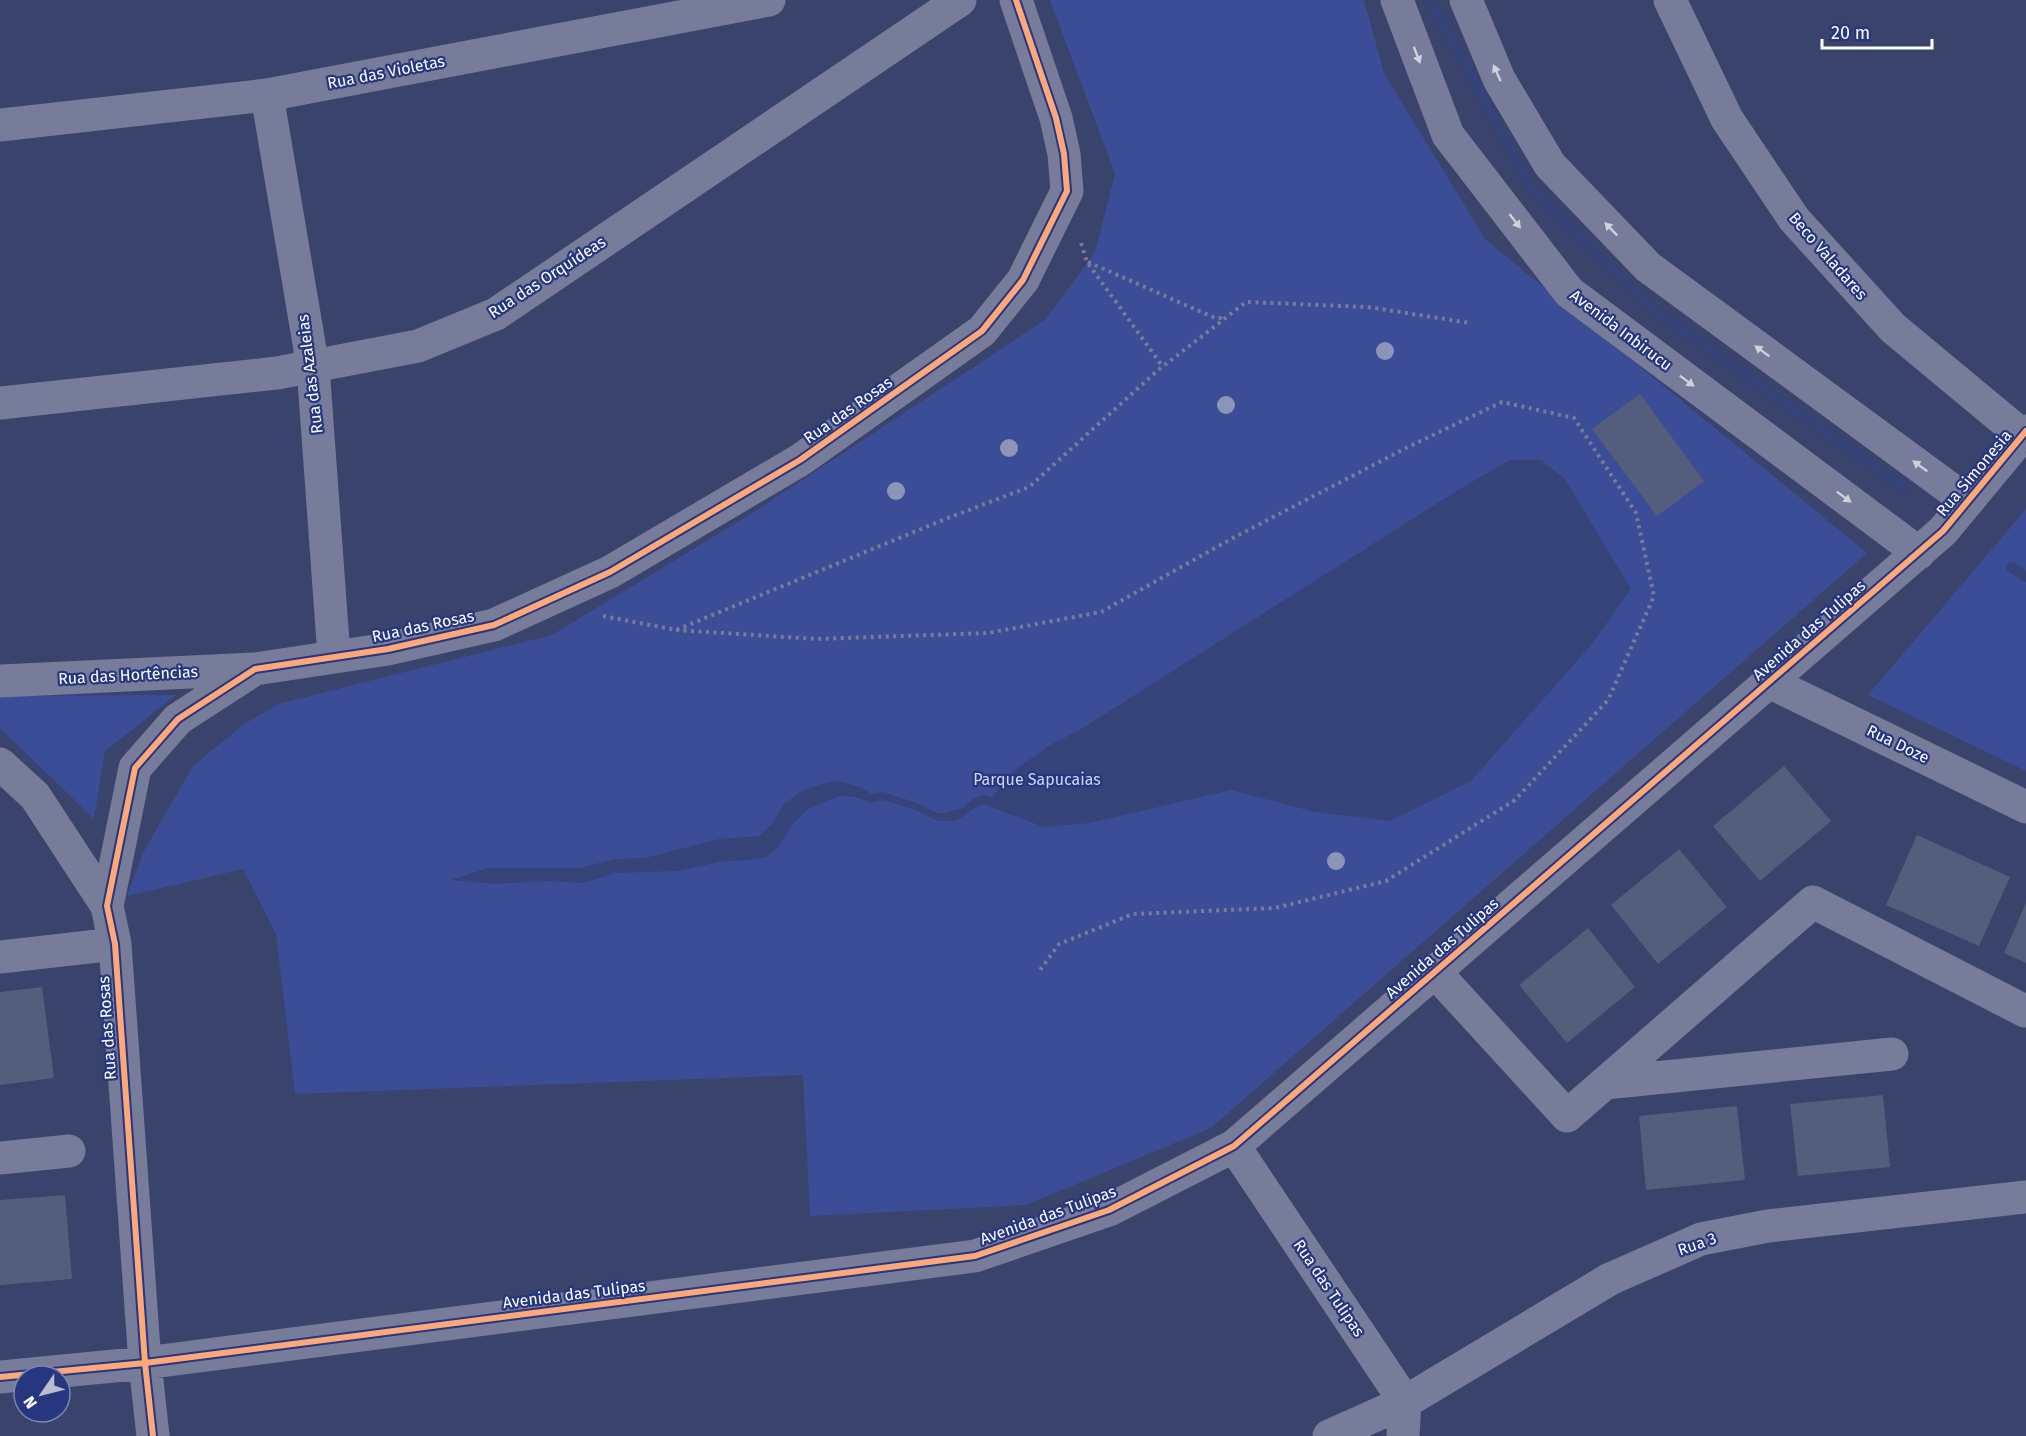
<svg xmlns="http://www.w3.org/2000/svg" width="2026" height="1436" font-family="'Fira Sans',sans-serif">
<rect width="100%" height="100%" fill="#3a436b"/>
<path fill="#3b4d96" d="M1050,0H1364L1384,73L1485,239L1867,553L1211,1128L1026,1205L810,1216L803,1075L295,1094L276,934L243,869L127,896L144,851L193,766L244,724L278,704L552,635L749,515L1045,320L1095,252L1115,174Z
M2026,509V771L1868,695Z
M176,695L105,751L94,819L0,728V696Z"/>
<path fill="#364378" d="M1509,460H1541L1565,479L1631,589L1591,645L1471,781L1390,821L1315,812L1231,790L1090,823L1044,827L986,805H980L956,821H938L913,809L883,800L871,803L856,797L840,796L808,809L793,824L778,848L766,857L750,860L719,862L678,871L615,873L584,883L545,881L494,884L451,880L488,868H580L615,859L645,858L719,839L759,836L772,824L783,805L800,792L821,784L836,781L858,786L872,794L883,792L917,803L937,813H945L963,808L973,799L983,795L992,797L1015,770L1049,746L1086,726L1455,492Z"/>
<g fill="none" stroke-linecap="round" stroke-linejoin="round">
<path stroke="#364378" stroke-width="10" d="M1430,0L1532,190L1650,307L1903,487
M2011,567L2026,577"/>
</g>
<path fill="#555d7d" d="M1640,394L1704,481L1657,516L1592,429Z
M1784,766L1831,821L1760,881L1713,826Z
M1917,835L2010,877L1979,946L1886,905Z
M1679,849L1727,907L1658,964L1611,905Z
M2026,903V963L2004,953Z
M1588,928L1635,987L1567,1043L1519,985Z
M42,987L54,1078L0,1085V992Z
M1883,1095L1890,1167L1798,1176L1790,1104Z
M1737,1106L1745,1180L1646,1190L1639,1116Z
M65,1195L72,1279L0,1285V1200Z"/>
<g fill="none" stroke-linecap="round" stroke-linejoin="round">
<path stroke="#767c99" stroke-width="4" stroke-dasharray="3 4.5" stroke-linecap="butt" d="M1081,243L1087,262L1163,367
M1088,262L1215,318H1224
M603,616L676,630L943,520L1029,487L1157,371L1246,302L1368,307L1470,323
M676,630L817,639L988,633L1101,612L1231,539L1410,446L1502,402L1574,418L1636,513L1654,596L1608,700L1515,800L1386,881L1275,908L1133,914L1059,944L1040,970"/>
<path stroke="#767c99" stroke-width="33" d="M1397,0L1448,135L1569,292L1919,553
M1466,0L1499,79L1550,165L1648,267L1967,501
M1670,0L1727,119L1794,219L1893,328L2023,436
M267,95L313,367L334,656
M0,125L267,95L769,0
M0,403L277,373L418,346L496,314L960,0
M0,681L254,669
M1769,682L2026,807
M0,764L35,796L107,906
M0,957L115,944
M1435,972L1567,1116L1813,902L2025,1011
M1605,1083L1892,1054
M1234,1146L1405,1402L1403,1436
M0,1158L69,1151
M0,1377L145,1363L975,1256L1109,1210L1234,1146L1943,531L2026,431
M153,1436L145,1363L115,944L107,906L135,768L178,719L255,669L388,649L494,625L610,572L800,460L982,331L1023,280L1067,191L1064,154L1056,118L1016,0
M1329,1436L1405,1402L1610,1279L1701,1239L1768,1226L2026,1197"/>
<defs>
<path id="cycleway" d="M0,1377L145,1363L975,1256L1109,1210L1234,1146L1943,531L2026,431
M153,1436L145,1363L115,944L107,906L135,768L178,719L255,669L388,649L494,625L610,572L800,460L982,331L1023,280L1067,191L1064,154L1056,118L1016,0"/>
</defs>
<use href="#cycleway" stroke="#26367f" stroke-width="10"/>
<use href="#cycleway" stroke="#fea87a" stroke-width="6"/>
</g>
<g fill="#8c94b7">
<circle cx="1385" cy="351" r="9"/>
<circle cx="1226" cy="405" r="9"/>
<circle cx="1009" cy="448" r="9"/>
<circle cx="896" cy="491" r="9"/>
<circle cx="1336" cy="861" r="9"/>
</g>
<defs><path id="oneway-solid" d="M-6-.8H1V-3.2L6.5 0L1 3.2V.8H-6Z" transform="scale(1.5)"/></defs>
<g fill="#cfd1db">
<use href="#oneway-solid" transform="translate(1417 55) rotate(69)"/>
<use href="#oneway-solid" transform="translate(1497 73) rotate(-114)"/>
<use href="#oneway-solid" transform="translate(1515 221) rotate(52)"/>
<use href="#oneway-solid" transform="translate(1611 229) rotate(-134)"/>
<use href="#oneway-solid" transform="translate(1762 351) rotate(-144)"/>
<use href="#oneway-solid" transform="translate(1687 381) rotate(37)"/>
<use href="#oneway-solid" transform="translate(1920 466) rotate(-144)"/>
<use href="#oneway-solid" transform="translate(1844 497) rotate(37)"/>
</g>
<g text-anchor="middle" dominant-baseline="central" stroke-width="4.5" stroke-linejoin="round" paint-order="stroke">
<g font-size="16" fill="#fff" stroke="#26367f">
<text transform="translate(386 72) rotate(-11)">Rua das Violetas</text>
<text transform="translate(1828 256) rotate(49)">Beco Valadares</text>
<text transform="translate(547 277) rotate(-33)">Rua das Orquídeas</text>
<text transform="translate(1621 330) rotate(37)">Avenida Inbirucu</text>
<text transform="translate(310 374) rotate(-97)">Rua das Azaleias</text>
<text transform="translate(848 410) rotate(-35)">Rua das Rosas</text>
<text transform="translate(1974 473) rotate(-50)">Rua Simonesia</text>
<text transform="translate(423 626) rotate(-12)">Rua das Rosas</text>
<text transform="translate(1809 630) rotate(-41)">Avenida das Tulipas</text>
<text transform="translate(128 675) rotate(-3)">Rua das Hortências</text>
<text transform="translate(1898 744) rotate(26)">Rua Doze</text>
<text transform="translate(1442 948) rotate(-41)">Avenida das Tulipas</text>
<text transform="translate(107 1028) rotate(-94)">Rua das Rosas</text>
<text transform="translate(1048 1215) rotate(-20)">Avenida das Tulipas</text>
<text transform="translate(1697 1244) rotate(-19)">Rua 3</text>
<text transform="translate(1329 1288) rotate(56)">Rua das Tulipas</text>
<text transform="translate(574 1294) rotate(-7)">Avenida das Tulipas</text>
</g>
<g font-size="16" fill="#d0d7f5" stroke="#26367f">
<text x="1037" y="779">Parque Sapucaias</text>
</g>
</g>
<g transform="translate(42 1394) rotate(235)"><circle r="28" fill="#26367f" stroke="#7d86b2" stroke-width="1.5"/>
<path d="M0-4.5L10 22L0 15L-10 22Z" fill="#babdcb"/>
<text y="-9" font-size="16" font-weight="bold" text-anchor="middle" fill="#ffffff">N</text>
</g>
<path d="M1822 39v9h110v-9" fill="none" stroke="#ffffff" stroke-width="3"/>
<text x="1831" y="39" font-size="18" fill="#ffffff" stroke="#26367f" stroke-width="4.5" paint-order="stroke">20 m</text>
</svg>
